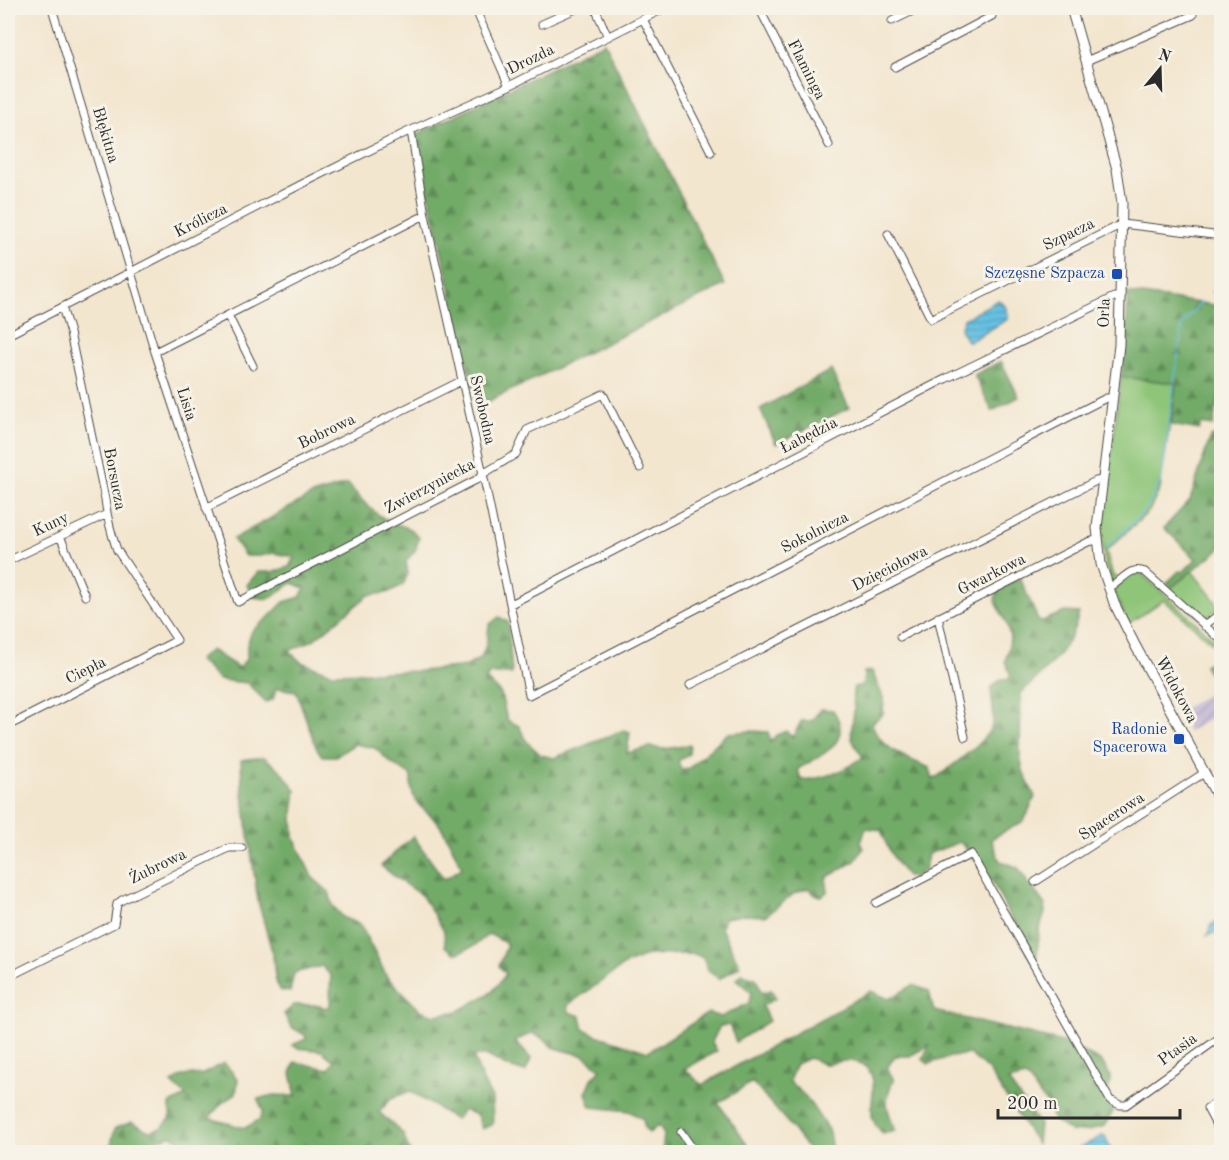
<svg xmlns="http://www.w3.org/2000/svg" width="1229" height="1160" font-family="'Old Standard TT',serif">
<defs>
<pattern id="industrial-furrows" width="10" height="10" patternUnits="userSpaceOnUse" patternTransform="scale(1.5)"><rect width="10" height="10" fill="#c9bfd7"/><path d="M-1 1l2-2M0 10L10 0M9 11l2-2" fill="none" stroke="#ada4b9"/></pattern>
<pattern id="forest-firs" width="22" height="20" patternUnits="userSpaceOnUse" patternTransform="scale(1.5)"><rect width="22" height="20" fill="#72aa68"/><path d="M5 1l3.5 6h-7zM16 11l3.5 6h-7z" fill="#5e8b56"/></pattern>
<pattern id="water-rules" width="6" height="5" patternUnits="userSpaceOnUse" patternTransform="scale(1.5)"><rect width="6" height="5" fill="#65c1e3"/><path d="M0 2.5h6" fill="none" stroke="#539db8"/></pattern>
</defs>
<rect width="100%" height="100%" fill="#f7f3e8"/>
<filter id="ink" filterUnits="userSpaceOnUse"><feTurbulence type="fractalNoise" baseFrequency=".0167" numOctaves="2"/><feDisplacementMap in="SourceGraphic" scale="12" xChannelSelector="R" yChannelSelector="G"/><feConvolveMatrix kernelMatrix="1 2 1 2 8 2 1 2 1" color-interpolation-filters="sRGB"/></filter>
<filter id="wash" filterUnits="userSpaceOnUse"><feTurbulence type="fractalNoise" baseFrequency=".008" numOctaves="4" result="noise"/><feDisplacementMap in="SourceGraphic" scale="24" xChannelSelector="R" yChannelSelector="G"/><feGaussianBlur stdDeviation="1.35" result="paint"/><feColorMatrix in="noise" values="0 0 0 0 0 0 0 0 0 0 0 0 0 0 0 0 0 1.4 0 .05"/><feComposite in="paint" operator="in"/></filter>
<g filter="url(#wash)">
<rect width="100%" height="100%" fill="#f3e6cf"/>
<path fill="url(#industrial-furrows)" d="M1221,686V712L1188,732L1178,712Z"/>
<path fill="#8ec578" stroke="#5c7852" stroke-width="1.5" d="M1121,377L1176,383L1160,489L1149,511L1106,551L1113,576L1118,578L1113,584C1103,566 1102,546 1102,526Z
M1192,571L1220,607L1206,618H1199L1168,590Z
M1140,572L1214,639L1212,643L1164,600L1128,624L1113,590L1131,574Z
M1221,655V686L1218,689L1204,665Z"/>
<path fill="url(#forest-firs)" stroke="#4e6a4a" stroke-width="1.5" d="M604,42L725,285L477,407L415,135Z
M1128,293L1221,306V387L1213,426L1201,424L1199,430L1171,425L1176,383L1121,377L1126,346Z
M1001,361L1019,397L992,411L974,375Z
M831,370L849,408L776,444L760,409Z
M1212,436L1221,438V548L1172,587L1167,583L1179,571L1183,572L1196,559L1164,528L1190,500L1210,438Z
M348,484C360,498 370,511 387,520C400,527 410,525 419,538L415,551L406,561L408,574L403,585L387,593L369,595L313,640L289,651L301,662L332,673L420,671L467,666L481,658L486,645L489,625L499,617L508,622L512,674H490L486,679L501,694L507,720L519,726L527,742L541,755L554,758L624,730L630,732L627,753L650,747L664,749L690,745L689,754L678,761L681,769L689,768L728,733L751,731L768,732L771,742L776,735L786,731L793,737L801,721H811L821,709L833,710C855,743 821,755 798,769L801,780C825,778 843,772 863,757C847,736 851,735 854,711C855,702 850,701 854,687L863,685L864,672L872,671L884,700L883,714L872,723C879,748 907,759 930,768L933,780C947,769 992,739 993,721C994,710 991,698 991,688L1001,679L1009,680L1010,673L1005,661C1016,630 1006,627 995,599L999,588L1020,578L1039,622L1065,612L1079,613C1071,649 1047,669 1021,693L1020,756L1023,771L1035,797L1024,821L991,839L1000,861L1017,867L1045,905V913L1039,931L1037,957L1032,961L992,881L960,842L928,854L925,869L915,878L907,876C895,862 886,847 881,830L866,828L861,843L863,849L855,861L826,878L828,891L822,896L815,895L809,888L795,893L765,916L743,915L724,918L721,928L740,966L719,979L707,969L703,958L695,954L649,955L626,964L568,1005L569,1012L581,1016L584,1029L596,1035L648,1052L708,1013L721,1017L749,1003L751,992L736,979L742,974L756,978L762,993L771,990L776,998L762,1006L769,1021L736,1042L729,1025L720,1026L712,1042L717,1051L685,1069L702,1085L871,991L889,999L913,985L929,991L934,1011L1066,1043L1102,1062L1111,1077L1107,1095L1113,1112L1104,1126L1089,1131L1071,1132L1054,1120L1046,1103L1026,1077L1008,1081L1039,1124L1037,1144L988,1070L969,1054L950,1057L928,1064L923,1059L929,1045L910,1056H895L887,1068L894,1080C882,1102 888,1109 895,1131L883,1134C880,1130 876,1126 874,1122C866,1105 883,1078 863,1065C852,1057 839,1062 827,1064C821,1064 815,1060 809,1058L796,1064L789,1081L806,1097L829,1131L832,1152H810L788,1123L752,1082L718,1103L753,1152H662L664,1135L659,1125L649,1133L645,1129L643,1119L629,1111L591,1107L586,1093L592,1079L601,1069L585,1056L552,1047L546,1040L532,1033L515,1041L531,1059L525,1072L506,1066L488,1056H473L483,1081L492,1098L493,1124L482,1129L477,1115L463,1110L457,1118L454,1119L410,1091L392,1098L379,1112L403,1134L410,1152H199L172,1136L130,1145L110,1148L115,1128L132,1122L149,1131L161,1128L170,1119V1104L186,1096L172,1083L182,1076L203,1074L224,1063L238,1079L236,1093L221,1104L209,1118L245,1128L259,1120L263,1111L258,1099L273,1095L296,1096L291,1073L295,1062L329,1069L334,1061L322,1051L298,1048L292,1045L306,1039L305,1035L291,1027L284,1014L294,1005H314L329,1008C332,997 329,987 331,976L322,966L294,973L290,992L279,990L275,978L273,955L258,901L242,788L241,760L264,757L280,770L296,790L293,813L294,837L312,877L329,892L333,906L344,918L360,924L387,977L420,1010L435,1015L459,1011L492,992L506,974L499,966L507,944L489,934L474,946L456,954L445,946L444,931L422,896L403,883L381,866L413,836L444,879L462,868C456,855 450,842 443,830C429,806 410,812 411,776L390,762L375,748L355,744L336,756H322L316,747L296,691L276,688L273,700L266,702L247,683L219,680L198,660L211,650L239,668L247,658V645L252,631L268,618L284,602L300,597L305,588L292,583L269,599L252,597L247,585L258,572H272L289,567L294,557L274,553L260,556H245L233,539L312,495Z"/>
<path fill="url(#water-rules)" stroke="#487687" stroke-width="1.5" d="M998,300C1004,303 1010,312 1008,319L969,342L967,341L960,329L964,319Z
M1218,920H1221V930L1207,936L1211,925Z
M1102,1136L1105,1137L1112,1152H1072Z"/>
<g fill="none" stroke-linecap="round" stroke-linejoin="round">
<path stroke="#65c1e3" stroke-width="1.5" d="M1211,293L1222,280
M1106,548C1131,524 1152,510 1162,475L1182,325L1201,302"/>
</g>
</g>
<g filter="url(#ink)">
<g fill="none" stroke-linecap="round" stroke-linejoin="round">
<defs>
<path id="street" d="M52,8L155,352L238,602L476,480L483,474L516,454L527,430L603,394L640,468
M475,8L509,86
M595,8L608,37
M759,8L829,145
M643,19L711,152
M892,21L919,8
M542,24L578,8
M1086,61L1193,15
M895,67L992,16L988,8
M411,131L425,215L483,474L529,695L1106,398H1113
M888,234L931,319L1122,224L1222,236
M228,315L253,366
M8,335L304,183L407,132L509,86L665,8
M155,352L425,215
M206,508L461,381
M60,536L85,596
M8,561L107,514
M1108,588C1122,583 1128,565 1145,572L1222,641
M511,604L945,379L1114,297H1121
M938,617L965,737
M1204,626L1222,612
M900,637L1088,542L1097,540
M690,685L1096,481L1103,480
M8,726L177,640L117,550C111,533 107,517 105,499L70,333L62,307
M1035,882L1204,773
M876,903L971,854L1110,1100L1120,1105H1126L1222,1036
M8,977L114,924L117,904L122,900L229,848H242
M1217,1103L1207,1108L1222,1136
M681,1132L695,1152"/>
<path id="secondary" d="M1071,8L1117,169L1122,203L1119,345L1097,528L1101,564L1114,603L1135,645L1222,805"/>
</defs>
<use href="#street" stroke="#494744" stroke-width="9"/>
<use href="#secondary" stroke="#494744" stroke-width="11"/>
<use href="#street" stroke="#fff" stroke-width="7"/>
<use href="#secondary" stroke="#fff" stroke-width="9"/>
</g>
</g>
<g fill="#1a4fb4" stroke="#f7f3e8" stroke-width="2">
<rect x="1111" y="268" width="12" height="12" rx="3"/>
<rect x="1173" y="733" width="12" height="12" rx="3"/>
</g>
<g text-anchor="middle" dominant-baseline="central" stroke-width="6" stroke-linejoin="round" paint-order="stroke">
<g font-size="16" fill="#2b2b2b" stroke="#f7f3e8">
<text transform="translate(531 60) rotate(-26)">Drozda</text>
<text transform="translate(806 70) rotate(63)">Flaminga</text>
<text transform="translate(105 135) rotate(73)">Błękitna</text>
<text transform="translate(201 221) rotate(-27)">Królicza</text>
<text transform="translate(1069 235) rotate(-26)">Szpacza</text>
<text transform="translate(1105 313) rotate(-88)">Orla</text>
<text transform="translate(186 404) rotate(72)">Lisia</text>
<text transform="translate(482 410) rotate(77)">Swobodna</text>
<text transform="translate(327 432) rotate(-26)">Bobrowa</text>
<text transform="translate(809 436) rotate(-27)">Łabędzia</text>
<text transform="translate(114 479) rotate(79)">Borsucza</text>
<text transform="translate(430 487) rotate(-28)">Zwierzyniecka</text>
<text transform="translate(51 525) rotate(-26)">Kuny</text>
<text transform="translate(815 533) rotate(-27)">Sokolnicza</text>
<text transform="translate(890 569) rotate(-27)">Dzięciołowa</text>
<text transform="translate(992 575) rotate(-27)">Gwarkowa</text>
<text transform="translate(86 671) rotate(-27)">Ciepła</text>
<text transform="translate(1176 690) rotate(62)">Widokowa</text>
<text transform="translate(1112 817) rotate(-33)">Spacerowa</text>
<text transform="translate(158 867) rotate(-26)">Żubrowa</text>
<text transform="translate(1178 1050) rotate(-36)">Ptasia</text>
</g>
<g font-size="16" fill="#164399" stroke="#f7f3e8" text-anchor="end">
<text x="1105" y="274">Szczęsne Szpacza</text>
<text x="1167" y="730">Radonie<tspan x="1167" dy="18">Spacerowa</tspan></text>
</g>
</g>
<rect width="1229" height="1160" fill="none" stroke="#f7f3e8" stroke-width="30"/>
<g transform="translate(1160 69) rotate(19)" stroke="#f7f3e8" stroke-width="4.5" paint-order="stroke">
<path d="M0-4.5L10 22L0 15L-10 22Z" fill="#2b2b2b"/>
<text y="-9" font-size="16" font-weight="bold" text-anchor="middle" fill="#2b2b2b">N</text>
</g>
<path d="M998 1109v9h182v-9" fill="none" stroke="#2b2b2b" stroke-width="3"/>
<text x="1007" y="1109" font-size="18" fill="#2b2b2b" stroke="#f7f3e8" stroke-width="4.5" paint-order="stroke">200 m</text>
</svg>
